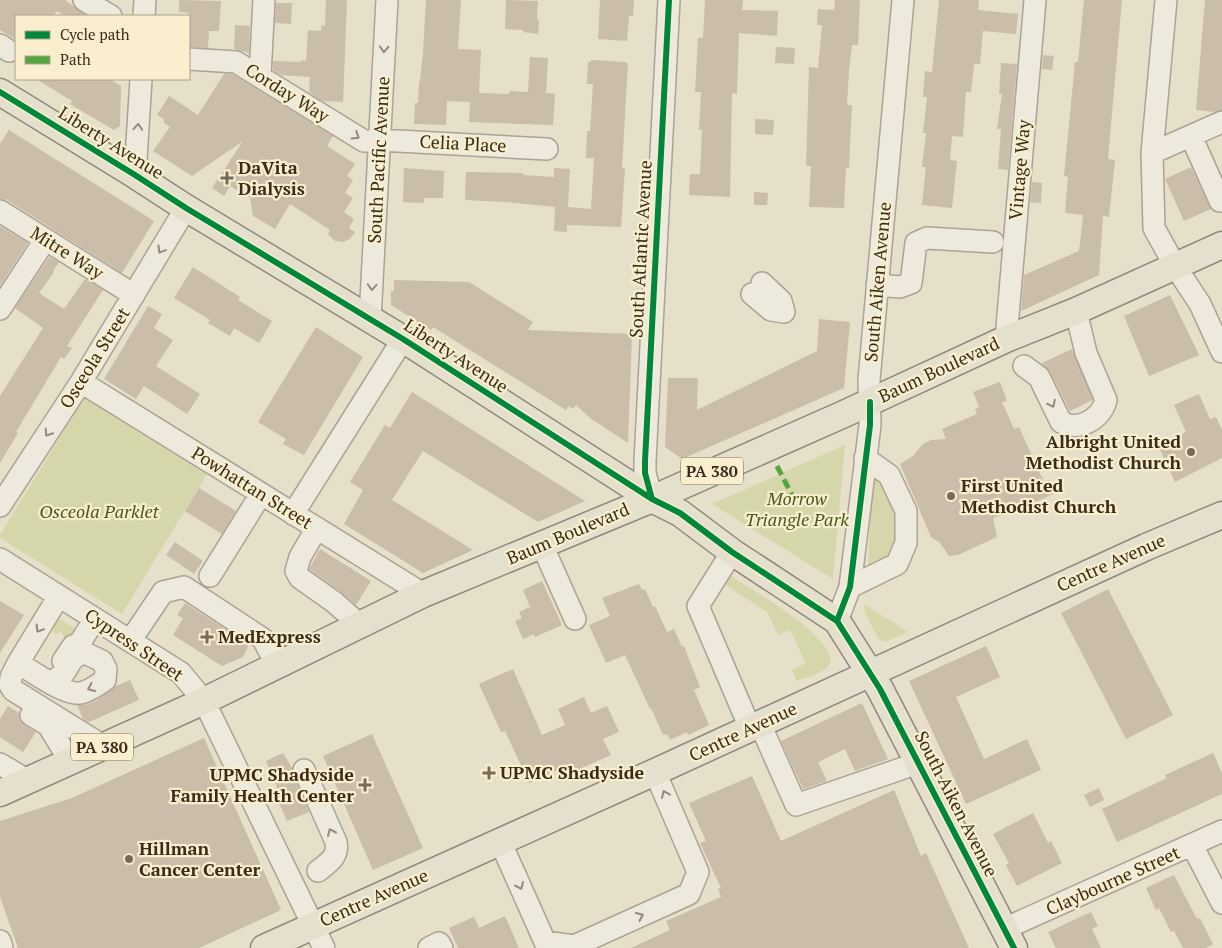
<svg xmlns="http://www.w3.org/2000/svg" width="1222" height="948" viewBox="0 0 1222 948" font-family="'PT Serif',serif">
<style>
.green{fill:#d5d7ab}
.building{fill:#cabdaa}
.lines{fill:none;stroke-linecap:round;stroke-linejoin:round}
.minor-casing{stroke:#aba394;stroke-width:24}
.major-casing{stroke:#90897b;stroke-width:29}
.minor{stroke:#ede9dd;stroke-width:21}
.major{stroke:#e5dfcd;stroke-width:26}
.quiet{stroke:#54a440;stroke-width:5;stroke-dasharray:10 5;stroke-linecap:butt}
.cycleway-casing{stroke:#f9efcf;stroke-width:9}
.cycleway{stroke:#00873e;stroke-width:6}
.oneway{stroke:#948a7c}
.poi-dot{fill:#766b58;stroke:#f9efcf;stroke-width:2}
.labels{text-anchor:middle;stroke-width:4.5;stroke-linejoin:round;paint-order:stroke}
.shield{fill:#f9efcf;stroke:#736651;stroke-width:1}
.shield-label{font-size:16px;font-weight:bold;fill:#3a2c1b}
.street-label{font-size:18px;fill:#3a2c1b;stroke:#f9efcf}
.poi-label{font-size:18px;font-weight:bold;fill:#3a2c1b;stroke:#f9efcf;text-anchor:start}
.park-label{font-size:18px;font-style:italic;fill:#485920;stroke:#f9efcf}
</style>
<rect width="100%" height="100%" fill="#e6dfca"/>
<path class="green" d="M 84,398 L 207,474 L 122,614 L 0,538 L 0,535 Z
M 845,445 L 833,579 L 712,504 Z
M 876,474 L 896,508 L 896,540 L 892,550 L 885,558 L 868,567 L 870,522 Z
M 728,574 C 746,586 839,639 830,663 C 827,673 806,677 797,681 L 792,670 L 806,663 L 790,630 L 778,635 L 767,612 L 723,583 Z
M 864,604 L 908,632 L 885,642 L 878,638 L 865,613 Z
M 56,618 L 58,618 L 77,630 L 72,638 L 66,640 L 61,632 L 55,634 L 52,627 Z"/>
<path class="building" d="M 0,0 L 65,0 L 87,16 L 65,16 L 57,11 L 53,16 L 16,16 L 16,40 L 0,30 Z
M 179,0 L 221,1 L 219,31 L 209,31 L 208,48 L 189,47 L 189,13 L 179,12 Z
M 326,0 L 347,0 L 343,102 L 322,101 L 309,92 L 310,77 L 281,75 L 273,70 L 273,61 L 301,62 L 301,60 L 306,61 L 308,30 L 321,31 L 322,25 L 325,26 Z
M 426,0 L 461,0 L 458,49 L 481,50 L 479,93 L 509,94 L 509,91 L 528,92 L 530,57 L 548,58 L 546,93 L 555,94 L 553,125 L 469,122 L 470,102 L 447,101 L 446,125 L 414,124 L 415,103 L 418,103 L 419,81 L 420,81 L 423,52 Z
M 506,0 L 538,1 L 537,19 L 539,20 L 538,34 L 523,32 L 523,30 L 505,29 Z
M 600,0 L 634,0 L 633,16 L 629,16 L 627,41 L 598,39 Z
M 705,0 L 743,0 L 742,10 L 778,11 L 777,36 L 739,33 L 737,94 L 732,93 L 730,197 L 689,195 L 690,174 L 700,174 L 702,130 L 699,130 L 701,92 L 695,92 L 698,38 L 703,38 Z
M 835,0 L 860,0 L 858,45 L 852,45 L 849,71 L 847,105 L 852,105 L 849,168 L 846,168 L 844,208 L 809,207 L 811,166 L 806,166 L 809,67 L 818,68 L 822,25 L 817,25 L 818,9 L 834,10 Z
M 939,0 L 979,0 L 978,10 L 1018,14 L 1016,34 L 983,31 L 980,64 L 974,64 L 971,92 L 966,92 L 963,137 L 952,136 L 950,160 L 957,161 L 952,208 L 922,205 L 926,167 L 922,167 L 926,133 L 923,133 L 927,97 L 923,97 L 925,71 L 932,72 Z
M 1084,0 L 1122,0 L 1108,159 L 1115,160 L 1109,217 L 1103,216 L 1099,275 L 1021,311 L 1024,275 L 1079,251 L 1083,215 L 1065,213 L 1068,177 L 1064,176 L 1075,62 L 1078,62 Z
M 1205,0 L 1222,0 L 1222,110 L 1214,112 L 1196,110 Z
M 276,3 L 292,3 L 291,24 L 275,23 Z
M 235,25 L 250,26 L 249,53 L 234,49 Z
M 776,47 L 795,48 L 794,64 L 775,63 Z
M 1043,55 L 1054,56 L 1052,70 L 1042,69 Z
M 591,60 L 626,62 L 628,64 L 622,168 L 625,168 L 621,227 L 567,225 L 567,232 L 554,231 L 555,207 L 505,202 L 465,200 L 466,172 L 523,173 L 523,175 L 554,177 L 554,168 L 570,169 L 568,207 L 591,209 L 594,158 L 586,158 L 587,131 L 590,131 L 593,84 L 587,84 L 588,62 L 591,62 Z
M 1001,63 L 1017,64 L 1008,170 L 998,169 L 1001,129 L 997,129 L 1002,94 L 999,94 Z
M 224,74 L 232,74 L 333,136 L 327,146 L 355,164 L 347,176 L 353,180 L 345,193 L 353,198 L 344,212 L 354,219 L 349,228 L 355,232 L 350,239 L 343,242 L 335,241 L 328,234 L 330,230 L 290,204 L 275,229 L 253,216 L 250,198 L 230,186 L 224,196 L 212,188 L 243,141 L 192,176 L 153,151 L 170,127 L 164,123 L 164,119 L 157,115 L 169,96 L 198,115 Z
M 36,79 L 109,79 L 121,86 L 120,126 L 114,130 L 70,104 L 72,101 Z
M 755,119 L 774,120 L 773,135 L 755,134 Z
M 9,130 L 154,221 L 122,273 L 7,200 L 0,199 L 0,144 Z
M 1191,167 L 1211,209 L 1184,221 L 1165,179 Z
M 404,168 L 444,171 L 443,198 L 424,198 L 424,203 L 403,202 Z
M 1032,182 L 1042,183 L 1041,203 L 1030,202 Z
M 754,192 L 768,193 L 767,205 L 754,205 Z
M 0,226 L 28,243 L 0,286 Z
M 49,257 L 59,262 L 53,271 L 54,272 L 39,293 L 64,309 L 85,279 L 103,290 L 67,346 L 72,348 L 64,359 L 61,357 L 16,432 L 18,433 L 0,463 L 0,396 L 43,328 L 15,308 Z
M 193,267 L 240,297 L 238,300 L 272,321 L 259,343 L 234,328 L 230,336 L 208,323 L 210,320 L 174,298 Z
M 394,280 L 469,282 L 533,322 L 528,330 L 632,334 L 628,443 L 590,418 L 576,405 L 573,409 L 569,406 L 566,410 L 433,327 L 431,330 L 391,305 L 391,291 L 394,291 Z
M 1170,295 L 1199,355 L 1149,376 L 1124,316 Z
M 148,306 L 162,314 L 154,328 L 173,340 L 156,366 L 200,394 L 187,414 L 144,386 L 136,399 L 104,379 Z
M 819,319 L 850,322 L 844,388 L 682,459 L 665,447 L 668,378 L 698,378 L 697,410 L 817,351 Z
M 316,327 L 363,357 L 304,455 L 283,444 L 286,439 L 258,422 Z
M 1072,349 L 1093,400 L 1070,411 L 1050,372 L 1042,363 Z
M 1000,382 L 1007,401 L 1002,402 L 1014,429 L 1019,427 L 1044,482 L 1049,480 L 1055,493 L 1018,510 L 993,518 L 997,537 L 958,555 L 949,556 L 940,543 L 931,537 L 900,464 L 913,456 L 923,444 L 931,440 L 946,439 L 942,429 L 977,414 L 975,409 L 979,407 L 973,392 Z
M 412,392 L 585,501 L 538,522 L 423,451 L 392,500 L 473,550 L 423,573 L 344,524 L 363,490 L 350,482 L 385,425 L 390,428 Z
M 1199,394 L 1210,419 L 1216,417 L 1222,430 L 1222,458 L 1175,482 L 1158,445 L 1186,432 L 1174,405 Z
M 199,488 L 236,511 L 222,534 L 185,511 Z
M 175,542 L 203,561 L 194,574 L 166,555 Z
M 320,549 L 371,581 L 356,605 L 341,592 L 309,569 Z
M 542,581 L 562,625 L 535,637 L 534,634 L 523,639 L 515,621 L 522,618 L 519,612 L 530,607 L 523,590 Z
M 639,584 L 642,590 L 645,589 L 653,607 L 655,606 L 667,632 L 674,629 L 682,647 L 684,646 L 700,687 L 694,690 L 709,725 L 688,735 L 687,732 L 670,740 L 667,734 L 663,735 L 651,708 L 650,709 L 625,655 L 606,663 L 589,625 L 610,616 L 602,598 Z
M 1108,589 L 1173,715 L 1126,739 L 1061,613 Z
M 0,601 L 24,615 L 0,653 Z
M 185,603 L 247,643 L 248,647 L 243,657 L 222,666 L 173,635 L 183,618 L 177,615 Z
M 986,646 L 1000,677 L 956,697 L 984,759 L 1027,739 L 1041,770 L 966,804 L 909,681 Z
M 513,669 L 542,735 L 565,725 L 558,709 L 584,697 L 591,713 L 607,706 L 619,732 L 603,739 L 611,755 L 568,774 L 565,767 L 529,783 L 505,731 L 501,732 L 479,684 Z
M 130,680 L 139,700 L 89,722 L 83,719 L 77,705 L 85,705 L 96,701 L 116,686 Z
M 862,703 L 888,759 L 855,771 L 845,749 L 818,762 L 827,781 L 803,789 L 781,741 Z
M 8,706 L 19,713 L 20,721 L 24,725 L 36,732 L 23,752 L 0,737 L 0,719 Z
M 372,734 L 423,848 L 373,870 L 323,756 Z
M 204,738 L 281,910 L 199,948 L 18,948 L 0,897 L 0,821 L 72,798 Z
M 283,753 L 292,768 L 293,775 L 309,812 L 287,821 L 275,794 L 279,792 L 266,761 Z
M 1213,753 L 1222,773 L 1222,794 L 1117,842 L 1102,809 L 1167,778 L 1165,775 Z
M 752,776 L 781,841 L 894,790 L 921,856 L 926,853 L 969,948 L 631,948 L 670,930 L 666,921 L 721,897 L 718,889 L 721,888 L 700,843 L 706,841 L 689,803 Z
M 1099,788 L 1104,800 L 1090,807 L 1084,795 Z
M 1033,813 L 1048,843 L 1051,841 L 1062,863 L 1017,886 L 1006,865 L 1009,863 L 993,834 Z
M 1174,875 L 1197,919 L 1200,918 L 1213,944 L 1206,948 L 1183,948 L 1174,931 L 1171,932 L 1159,908 L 1156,910 L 1146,888 Z
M 1091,912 L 1098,926 L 1092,929 L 1101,948 L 1056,948 L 1048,932 Z
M 505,916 L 519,948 L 458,948 L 449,928 L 474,917 L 479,928 Z"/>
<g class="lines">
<g class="minor-casing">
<path id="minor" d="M 84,0 L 111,16
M 1166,0 L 1152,153 L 1154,228 L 1175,266 L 1200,304 L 1222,352
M 144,16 L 145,0
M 0,45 L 9,51
M 189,59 L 236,62 L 364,141 L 379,140 L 547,149
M 260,76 L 264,0
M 1191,136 L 1220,201
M 1152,153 L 1222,122
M 135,175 L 141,79
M 0,211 L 134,295
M 877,285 L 900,287 L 911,283 L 916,243 L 927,238 L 993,242
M 752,294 L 771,310 L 784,312 L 781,301 L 762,283
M 0,309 L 45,240
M 370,319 L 387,0
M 1006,339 L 1035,0
M 1024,366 L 1039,377 L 1061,422 C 1079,432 1101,419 1106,400 L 1086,353 L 1076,311
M 81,382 L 423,594
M 652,499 L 645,473 L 645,461 L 669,0
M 0,506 L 81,382 L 186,208
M 293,514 L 403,339
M 317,528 L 300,557 L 296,571 L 300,578 L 334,602 L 351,617 L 357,627
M 542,545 L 575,619
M 732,552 L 698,606 L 750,728
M 0,559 L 181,673 L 204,701 L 324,948
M 210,576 L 261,494
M 850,587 L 897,564 L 906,543 L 906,511 L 889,475 L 865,458
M 837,621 L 850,587 L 870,425 L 869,380 L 903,0
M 130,641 L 163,592 L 184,587 L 263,639 L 277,666
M 63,661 L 73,646 L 79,644 L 95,619
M 18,663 L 59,596
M 51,683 L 64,673 L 72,660 L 79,654 L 87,654 L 102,661 L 106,669 L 105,680 C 98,685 89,691 81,693 C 65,696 32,671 18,663 L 11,677 L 10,685 L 13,690 L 103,746
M 31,715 L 48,725 L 70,761
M 760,724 L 796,805 L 918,763
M 0,764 L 27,780
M 304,770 L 336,842 C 339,857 329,862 318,871
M 500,841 L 545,942 L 574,946 L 689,894 L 698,872 L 655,772
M 1192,845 L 1222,903
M 1004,929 L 1222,831
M 0,941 L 2,948
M 429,948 L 439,943 L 442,948"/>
</g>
<g class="major-casing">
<path id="major" d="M 0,92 L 135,175 L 186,208 L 403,339 L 652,499 L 680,513 L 732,552 L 837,621 L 880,689 L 1014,948
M 0,793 L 204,701 L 423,594 L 652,499 L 844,414 L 1006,339 L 1076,311 L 1222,245
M 264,948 L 655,772 L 1146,547 L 1222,515"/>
</g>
<use href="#minor" class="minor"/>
<use href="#major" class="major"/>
<path class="quiet" d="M 777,466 L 792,495"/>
<g class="cycleway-casing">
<path id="cycleway" d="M 0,92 L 135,175 L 186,208 L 403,339 L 652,499 L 680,513 L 732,552 L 837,621 L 880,689 L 1014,948
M 652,499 L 645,473 L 645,461 L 669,0
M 837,621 L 850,587 L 870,425 L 870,402"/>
</g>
<use href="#cycleway" class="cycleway"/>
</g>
<defs><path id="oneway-chevron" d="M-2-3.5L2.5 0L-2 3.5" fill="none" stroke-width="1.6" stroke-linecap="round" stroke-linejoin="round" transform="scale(1.25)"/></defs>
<g class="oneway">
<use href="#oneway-chevron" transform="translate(384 49) rotate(93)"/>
<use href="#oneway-chevron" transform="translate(138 127) rotate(-86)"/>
<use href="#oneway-chevron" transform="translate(356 136) rotate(32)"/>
<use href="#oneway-chevron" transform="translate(161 250) rotate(121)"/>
<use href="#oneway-chevron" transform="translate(372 287) rotate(94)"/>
<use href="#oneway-chevron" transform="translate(1052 404) rotate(64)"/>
<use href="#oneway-chevron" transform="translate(48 433) rotate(123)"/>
<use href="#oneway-chevron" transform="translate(39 629) rotate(122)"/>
<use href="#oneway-chevron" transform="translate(91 688) rotate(155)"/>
<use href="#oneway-chevron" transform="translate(665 794) rotate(-113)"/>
<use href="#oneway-chevron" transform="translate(331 832) rotate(-114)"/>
<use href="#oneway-chevron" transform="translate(520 886) rotate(66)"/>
<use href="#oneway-chevron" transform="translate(640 916) rotate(-24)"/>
</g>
<g class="poi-dot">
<path d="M224.5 170.5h5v5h5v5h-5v5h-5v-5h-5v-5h5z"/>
<circle cx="1191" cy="452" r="5"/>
<circle cx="951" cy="496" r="5"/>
<path d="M204.5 629.5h5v5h5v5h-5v5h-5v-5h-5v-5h5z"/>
<path d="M486.5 765.5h5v5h5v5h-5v5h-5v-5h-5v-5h5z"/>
<path d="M362.5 777.5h5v5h5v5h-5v5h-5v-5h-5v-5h5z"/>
<circle cx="129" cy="859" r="5"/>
</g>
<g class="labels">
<g class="shield">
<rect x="681" y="457.5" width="62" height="27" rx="4"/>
<rect x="71" y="733.5" width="62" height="27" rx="4"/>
</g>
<g class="shield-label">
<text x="712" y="477">PA 380</text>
<text x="102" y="753">PA 380</text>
</g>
<g class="street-label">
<text transform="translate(287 93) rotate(32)" y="6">Corday Way</text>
<text transform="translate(111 143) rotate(32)" y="6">Liberty Avenue</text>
<text transform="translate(463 144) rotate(3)" y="6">Celia Place</text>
<text transform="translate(379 160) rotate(-87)" y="6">South Pacific Avenue</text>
<text transform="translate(1020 170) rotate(-85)" y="6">Vintage Way</text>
<text transform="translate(641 249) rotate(-87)" y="6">South Atlantic Avenue</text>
<text transform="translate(67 253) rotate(32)" y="6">Mitre Way</text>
<text transform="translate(878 282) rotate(-85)" y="6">South Aiken Avenue</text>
<text transform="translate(456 356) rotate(33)" y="6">Liberty Avenue</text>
<text transform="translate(95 358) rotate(-58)" y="6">Osceola Street</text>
<text transform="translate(939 370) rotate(-25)" y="6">Baum Boulevard</text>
<text transform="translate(252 488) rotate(32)" y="6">Powhattan Street</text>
<text transform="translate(568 534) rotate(-23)" y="6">Baum Boulevard</text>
<text transform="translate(1111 563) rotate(-24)" y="6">Centre Avenue</text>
<text transform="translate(134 645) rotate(34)" y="6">Cypress Street</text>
<text transform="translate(743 732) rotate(-25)" y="6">Centre Avenue</text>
<text transform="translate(956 804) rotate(63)" y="6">South Aiken Avenue</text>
<text transform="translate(1113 881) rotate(-24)" y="6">Claybourne Street</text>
<text transform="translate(374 898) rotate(-24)" y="6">Centre Avenue</text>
</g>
<g class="poi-label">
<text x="238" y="174">DaVita<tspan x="238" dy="21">Dialysis</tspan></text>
<text x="1181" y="448" text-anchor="end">Albright United<tspan x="1181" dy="21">Methodist Church</tspan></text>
<text x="961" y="492">First United<tspan x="961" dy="21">Methodist Church</tspan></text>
<text x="218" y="643">MedExpress</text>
<text x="500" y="779">UPMC Shadyside</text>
<text x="354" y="781" text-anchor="end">UPMC Shadyside<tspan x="354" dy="21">Family Health Center</tspan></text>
<text x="139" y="855">Hillman<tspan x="139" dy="21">Cancer Center</tspan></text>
</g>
<g class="park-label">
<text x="797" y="505">Morrow<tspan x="797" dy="21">Triangle Park</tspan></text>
<text x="99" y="518">Osceola Parklet</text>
</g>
</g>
<rect x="15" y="15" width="175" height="65" fill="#f9efcf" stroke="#ada187"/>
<rect x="25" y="31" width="25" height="8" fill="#00873e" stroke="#ada187"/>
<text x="60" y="40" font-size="15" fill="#3a2c1b">Cycle path</text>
<rect x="25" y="56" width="25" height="8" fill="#54a440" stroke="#ada187"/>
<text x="60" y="65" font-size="15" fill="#3a2c1b">Path</text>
</svg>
